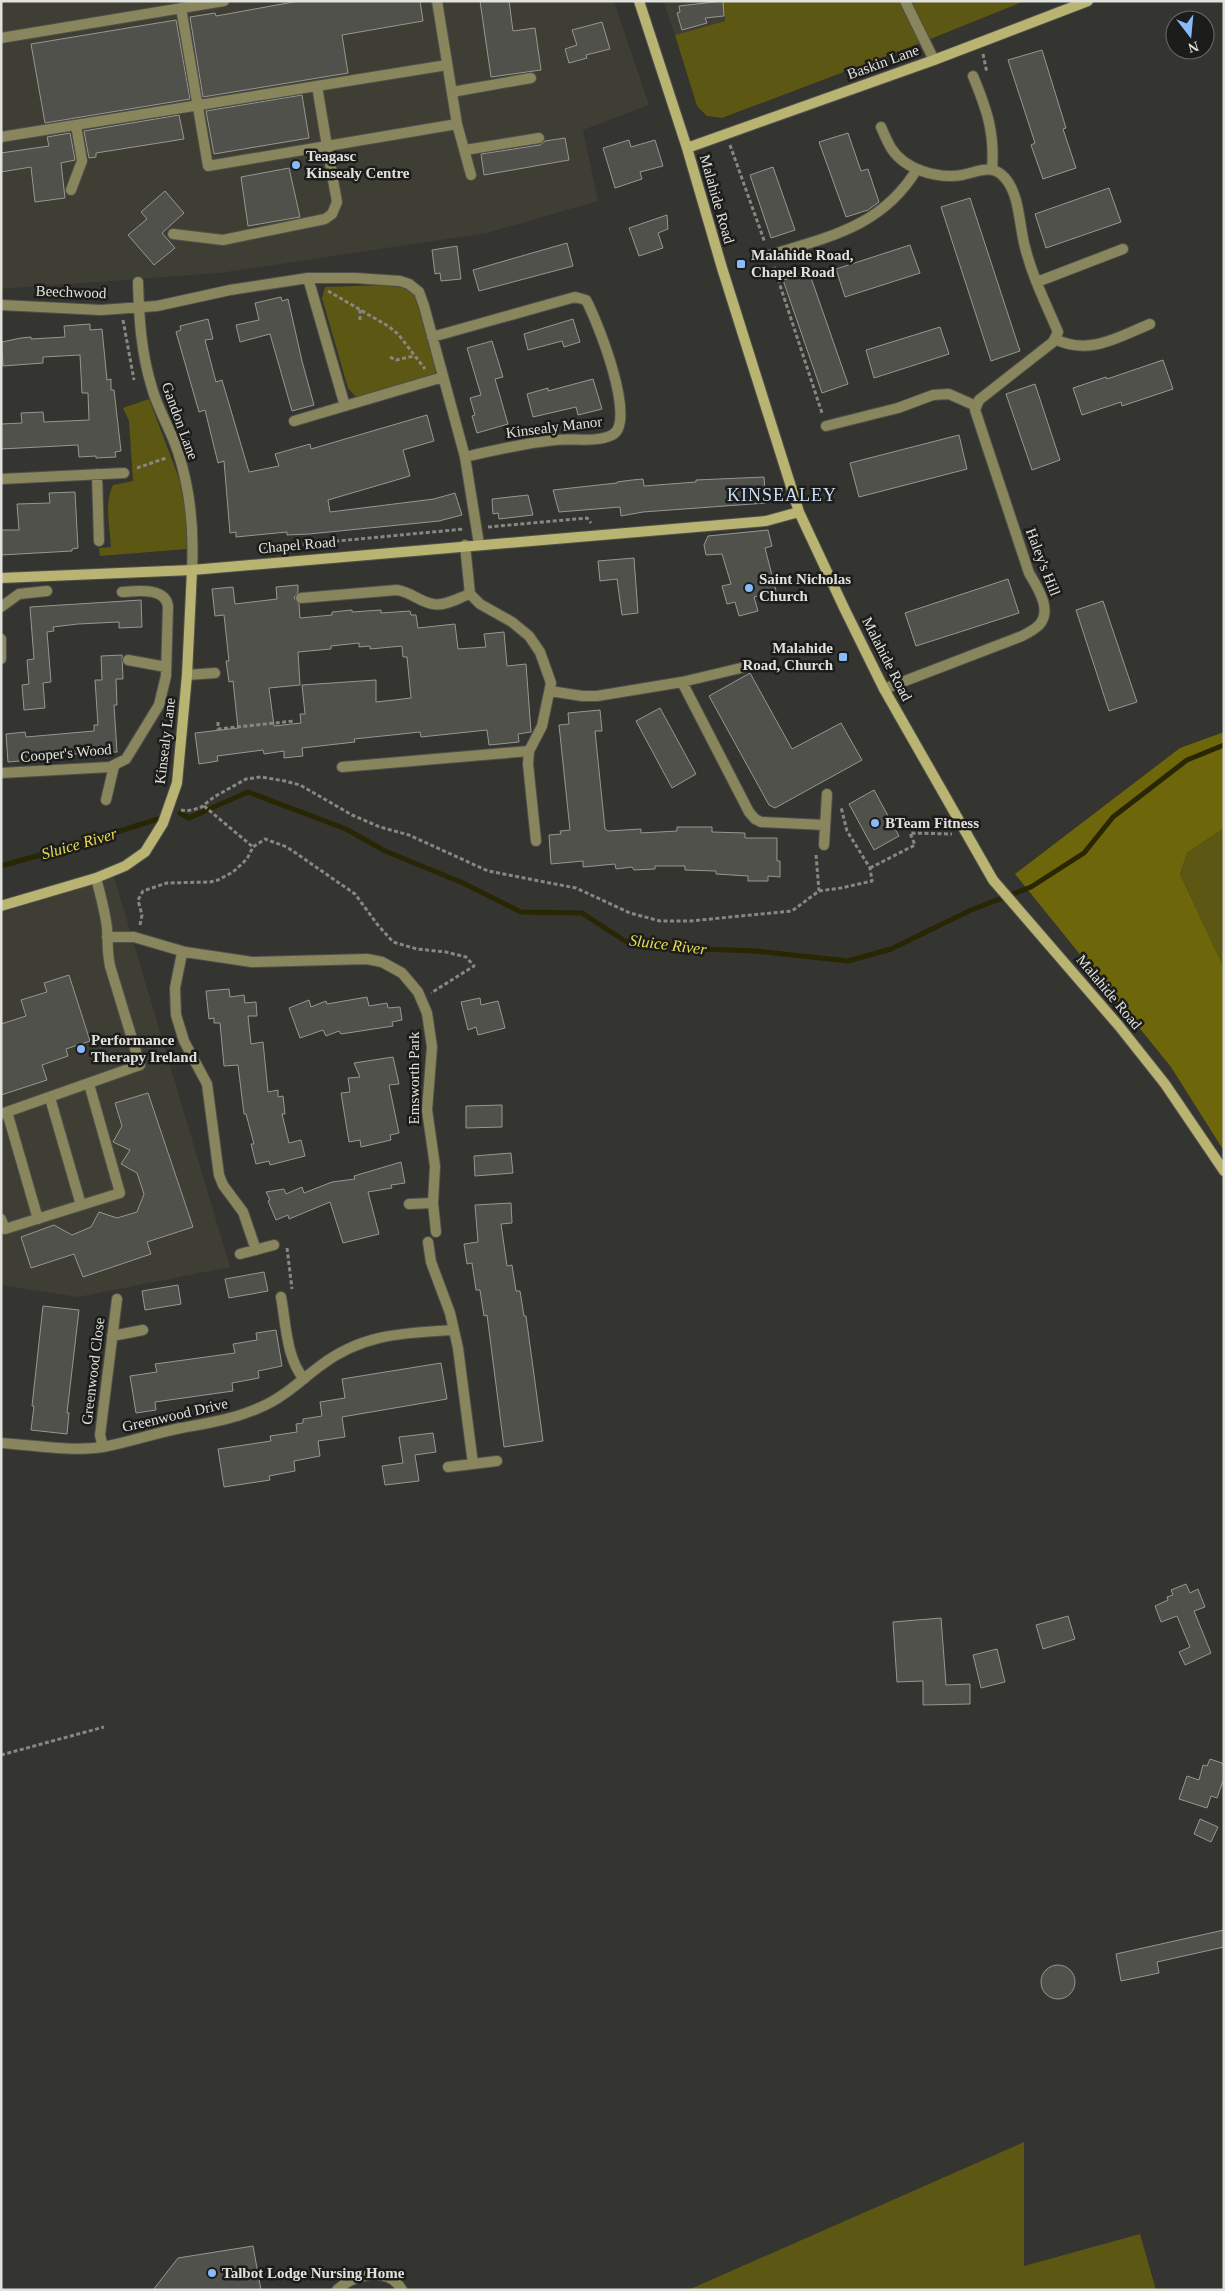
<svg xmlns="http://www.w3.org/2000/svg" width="1225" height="2291" viewBox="0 0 1225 2291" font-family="'Times New Roman',serif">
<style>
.built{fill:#3f3e34}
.green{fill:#5c5713}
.forest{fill:#6d660a}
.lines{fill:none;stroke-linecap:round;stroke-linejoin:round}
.stream{stroke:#292604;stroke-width:5}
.building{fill:#51514c;stroke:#979792;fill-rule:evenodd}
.lane-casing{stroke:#50504c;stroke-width:12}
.street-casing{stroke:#50504c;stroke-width:12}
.secondary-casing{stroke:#50504c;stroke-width:12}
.path{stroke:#878783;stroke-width:3;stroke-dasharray:4 2.5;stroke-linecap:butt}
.lane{stroke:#89865d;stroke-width:10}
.street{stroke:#89865d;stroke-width:10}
.secondary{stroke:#b9b472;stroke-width:10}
.poi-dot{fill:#87bbfb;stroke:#1c1c1a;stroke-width:2}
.labels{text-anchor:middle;stroke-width:5;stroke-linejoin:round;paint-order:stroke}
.street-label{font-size:15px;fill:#e1e1de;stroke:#1c1c1a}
.poi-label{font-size:15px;font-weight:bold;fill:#e1e1de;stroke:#1c1c1a;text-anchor:start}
.water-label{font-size:16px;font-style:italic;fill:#eade51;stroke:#1c1c1a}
.quarter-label{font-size:18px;letter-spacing:1px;fill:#cbdef7;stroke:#1c1c1a}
</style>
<rect width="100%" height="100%" fill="#343430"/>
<path class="built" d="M 1,1 L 614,1 L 649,105 L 583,130 L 598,201 L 487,233 L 220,273 L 1,289 Z
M 663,1 L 723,1 L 725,21 L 675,35 Z
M 114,877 L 230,1267 L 78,1297 L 1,1285 L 1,913 Z"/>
<path class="green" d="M 723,1 L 1025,1 L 923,42 L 722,118 L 707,116 L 697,106 L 675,35 L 725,21 Z
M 384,285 L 407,288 L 414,294 L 437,368 L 434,375 L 362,398 L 356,397 L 348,388 L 322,298 L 325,287 Z
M 149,399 L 180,481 L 186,514 L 187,549 L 100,556 L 99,548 L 111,547 C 110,527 104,503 113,485 L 133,481 L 129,421 L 123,408 Z
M 1224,828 L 1224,968 L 1180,874 L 1187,853 Z
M 1024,2142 L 1024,2266 L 1140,2234 L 1156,2290 L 688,2290 Z"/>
<path class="forest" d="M 1224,732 L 1224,828 L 1187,853 L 1180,874 L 1224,968 L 1224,1151 L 1171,1067 L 1015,874 L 1180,748 Z"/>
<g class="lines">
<path class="stream" d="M 180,813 L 189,818 L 248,792 L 346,829 L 385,851 L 463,883 L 521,912 L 582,913 L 625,941 L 700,949 L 756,951 L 848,961 L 891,949 L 971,910 L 1031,887 L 1084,853 L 1113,817 L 1187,760 L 1224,745
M 1,866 L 62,849 L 158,819"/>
</g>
<path class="building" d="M 299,1 L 420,1 L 423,21 L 342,35 L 348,73 L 203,97 L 190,17 L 215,13 L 216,16 Z
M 480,1 L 509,1 L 513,31 L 535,28 L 541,70 L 491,77 Z
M 723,1 L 724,16 L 705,18 L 707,23 L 682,30 L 677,13 L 680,12 L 679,6 Z
M 176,20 L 190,99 L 45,123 L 31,44 Z
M 602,22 L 610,49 L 586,55 L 587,58 L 569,63 L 565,49 L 577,45 L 572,30 Z
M 1042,50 L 1066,128 L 1063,129 L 1076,168 L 1043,179 L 1031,145 L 1035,143 L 1008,60 Z
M 302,95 L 309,138 L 214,154 L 206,111 Z
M 179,115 L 184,139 L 96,153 L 96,157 L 89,158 L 84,131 Z
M 70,133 L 75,160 L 61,163 L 65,198 L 35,202 L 31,167 L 1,172 L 1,153 L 49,146 L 47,137 Z
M 848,133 L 861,171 L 868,169 L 879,202 L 868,210 L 846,217 L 819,142 Z
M 565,138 L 569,160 L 484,175 L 481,154 L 540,145 L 545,141 Z
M 629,140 L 631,147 L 655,140 L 663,166 L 640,172 L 642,179 L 615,188 L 603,148 Z
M 773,167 L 795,230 L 771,238 L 750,175 Z
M 289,168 L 300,217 L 248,226 L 241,177 Z
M 1109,188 L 1121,222 L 1046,248 L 1035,214 Z
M 165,191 L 184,213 L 162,233 L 175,248 L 154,265 L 128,235 L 147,219 L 141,212 Z
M 970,198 L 1020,351 L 991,361 L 941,207 Z
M 667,215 L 668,229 L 658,233 L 663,248 L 639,256 L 629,228 Z
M 567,243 L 573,266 L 479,291 L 473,270 Z
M 910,245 L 920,273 L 845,297 L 836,269 Z
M 457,246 L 461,279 L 441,281 L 440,273 L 435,274 L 432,250 Z
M 809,272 L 848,384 L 822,393 L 783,280 Z
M 281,297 L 282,301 L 288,299 L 302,361 L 314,405 L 292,411 L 270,334 L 240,342 L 236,325 L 259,320 L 255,303 Z
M 208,319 L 213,339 L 205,340 L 216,382 L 222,380 L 249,472 L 279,466 L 275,454 L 310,444 L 311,449 L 427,415 L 434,441 L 403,450 L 410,476 L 328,500 L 330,512 L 434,499 L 455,493 L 462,515 L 439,521 L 309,534 L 287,535 L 287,532 L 236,537 L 236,532 L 230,533 L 224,461 L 218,463 L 205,410 L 199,412 L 176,332 L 181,330 L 180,326 Z
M 573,319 L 580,342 L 564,347 L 562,341 L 528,350 L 524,334 Z
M 90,324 L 90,330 L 102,329 L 107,380 L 111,379 L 111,390 L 114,390 L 121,451 L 115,452 L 116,457 L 96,458 L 96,456 L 79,457 L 78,445 L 1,449 L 1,424 L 22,423 L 21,413 L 43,412 L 44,422 L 89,420 L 88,393 L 82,393 L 80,355 L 43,357 L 43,363 L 3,366 L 2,342 L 21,338 L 31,337 L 31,339 L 65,337 L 64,326 Z
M 940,327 L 949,354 L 874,378 L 866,350 Z
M 492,341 L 503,377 L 495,379 L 508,424 L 477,433 L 472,416 L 475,415 L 470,398 L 481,395 L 467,348 Z
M 1163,360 L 1173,389 L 1122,406 L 1121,402 L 1082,415 L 1073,388 L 1106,377 L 1107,379 Z
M 593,379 L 602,409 L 578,415 L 576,407 L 533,417 L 527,394 L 548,388 L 548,391 Z
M 1035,384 L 1060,460 L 1032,470 L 1006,394 Z
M 959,435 L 967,469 L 859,497 L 850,463 Z
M 764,477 L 766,503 L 643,512 L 621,516 L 620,507 L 559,512 L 553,490 L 617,483 L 617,482 L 632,480 L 643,479 L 644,486 L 696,482 L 696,480 Z
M 75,492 L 78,548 L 72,549 L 72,551 L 1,555 L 1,530 L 19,530 L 17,504 L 50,503 L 49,493 Z
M 528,495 L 533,515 L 499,519 L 498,513 L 493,514 L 492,499 Z
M 768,530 L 772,546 L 765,548 L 776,591 L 754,597 L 758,611 L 739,616 L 735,602 L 727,604 L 722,586 L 731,584 L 722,554 L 706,555 L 704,545 L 708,536 Z
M 634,558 L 638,613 L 622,615 L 617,579 L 600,581 L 598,561 Z
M 1008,579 L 1019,613 L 916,646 L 905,613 Z
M 298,585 L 298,592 L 294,598 L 299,604 L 300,618 L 332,615 L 332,612 L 352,610 L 352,612 L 381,610 L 381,613 L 410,611 L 411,615 L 416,615 L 418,628 L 455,624 L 458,649 L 486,647 L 484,634 L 504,632 L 507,666 L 526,664 L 531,732 L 518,734 L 519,742 L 489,745 L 487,730 L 421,737 L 420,732 L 392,735 L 354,739 L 355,742 L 302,748 L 303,756 L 284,758 L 284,751 L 264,754 L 263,750 L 217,756 L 218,761 L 199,764 L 195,733 L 238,728 L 233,681 L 229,682 L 226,661 L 229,661 L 224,615 L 215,616 L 212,589 L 233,587 L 235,604 L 277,599 L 276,587 ZM 359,643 L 359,647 L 370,646 L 370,649 L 402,646 L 403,657 L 407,657 L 411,698 L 376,702 L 376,680 L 302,685 L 305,714 L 300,714 L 301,723 L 274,726 L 269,688 L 300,685 L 298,652 L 331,649 L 331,646 Z
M 141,600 L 142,627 L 119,628 L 119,622 L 78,624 L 53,627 L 54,631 L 47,632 L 51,682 L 43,683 L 45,708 L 24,710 L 22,685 L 29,684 L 27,660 L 34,659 L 30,607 Z
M 1103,601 L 1137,702 L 1109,711 L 1076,610 Z
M 122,655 L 123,679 L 116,679 L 117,705 L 114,705 L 117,752 L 54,755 L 54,758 L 8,762 L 6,734 L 25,732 L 26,737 L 94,731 L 94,725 L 98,725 L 95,680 L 102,680 L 101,656 Z
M 750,673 L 792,749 L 841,723 L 862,760 L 775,808 L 769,805 L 709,696 Z
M 660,708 L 696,774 L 672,788 L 636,721 Z
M 600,710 L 602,731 L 595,731 L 605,829 L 608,831 L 641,829 L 641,833 L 677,831 L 677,827 L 712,827 L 712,832 L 745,833 L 745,838 L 777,838 L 777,861 L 780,861 L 780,877 L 768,876 L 768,881 L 748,881 L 748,876 L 716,874 L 716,871 L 685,870 L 685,866 L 655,866 L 655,869 L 634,870 L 632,867 L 616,869 L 615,864 L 583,867 L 583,861 L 551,864 L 549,835 L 561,834 L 560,831 L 570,830 L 559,725 L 569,724 L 568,713 Z
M 874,790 L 899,836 L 874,850 L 849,804 Z
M 69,975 L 90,1041 L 66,1049 L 68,1056 L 42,1065 L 47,1080 L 1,1095 L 1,1024 L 26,1016 L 21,1000 L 47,992 L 44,983 Z
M 229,989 L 230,997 L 244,995 L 245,1003 L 256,1002 L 257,1016 L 248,1016 L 251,1044 L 263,1042 L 268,1092 L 278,1090 L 278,1097 L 283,1096 L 285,1114 L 282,1114 L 289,1143 L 301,1140 L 305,1156 L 270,1165 L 269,1161 L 256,1164 L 251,1144 L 254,1144 L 246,1114 L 244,1114 L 238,1065 L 224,1066 L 220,1023 L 214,1023 L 214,1018 L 209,1019 L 206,991 Z
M 367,997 L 369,1006 L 387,1003 L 388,1008 L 400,1007 L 402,1020 L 392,1022 L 393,1026 L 341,1034 L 339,1031 L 326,1036 L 323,1030 L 300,1038 L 289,1008 L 309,1000 L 311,1007 L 326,1001 L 327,1004 Z
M 480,998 L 481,1005 L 498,1001 L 505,1028 L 478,1035 L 476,1027 L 468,1030 L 461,1002 Z
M 393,1057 L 399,1084 L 389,1085 L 399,1133 L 390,1135 L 391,1140 L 361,1147 L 360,1140 L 349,1142 L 341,1093 L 350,1092 L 348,1078 L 360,1077 L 354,1063 Z
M 148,1093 L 193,1227 L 147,1242 L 151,1254 L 83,1277 L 74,1254 L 31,1268 L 21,1237 L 54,1225 L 72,1235 L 91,1227 L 99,1212 L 117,1218 L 137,1212 L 144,1194 L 137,1173 L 121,1164 L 130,1150 L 113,1142 L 122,1126 L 115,1103 Z
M 502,1105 L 502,1127 L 466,1128 L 466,1106 Z
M 511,1153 L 513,1173 L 475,1176 L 474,1156 Z
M 401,1162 L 405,1183 L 391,1185 L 392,1188 L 368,1192 L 379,1234 L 343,1243 L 330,1202 L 289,1219 L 288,1215 L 276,1220 L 268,1201 L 270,1200 L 266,1192 L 284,1189 L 286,1194 L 302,1187 L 304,1193 L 332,1182 L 355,1179 L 354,1176 Z
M 511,1203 L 512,1223 L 501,1224 L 507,1266 L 512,1265 L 516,1291 L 520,1291 L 524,1316 L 526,1316 L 543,1441 L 504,1447 L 487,1315 L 484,1316 L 480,1290 L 476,1290 L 472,1263 L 467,1264 L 464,1244 L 478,1242 L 475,1205 Z
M 264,1272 L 268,1291 L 229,1298 L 225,1279 Z
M 178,1285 L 181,1304 L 145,1310 L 142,1291 Z
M 43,1306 L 79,1310 L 67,1413 L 69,1413 L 67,1434 L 31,1430 L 34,1406 L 32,1406 Z
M 276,1330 L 282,1366 L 258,1371 L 259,1378 L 232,1383 L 233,1391 L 155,1402 L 156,1410 L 136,1413 L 130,1376 L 157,1372 L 155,1364 L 235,1353 L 233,1344 L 257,1340 L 256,1333 Z
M 441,1363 L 447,1399 L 342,1417 L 345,1437 L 318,1441 L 320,1456 L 294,1461 L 295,1471 L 269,1476 L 270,1480 L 224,1487 L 218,1449 L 271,1441 L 270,1436 L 297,1432 L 296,1424 L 303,1423 L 303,1419 L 322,1416 L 320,1402 L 345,1398 L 342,1379 Z
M 433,1433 L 436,1452 L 415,1455 L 419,1481 L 385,1485 L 382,1466 L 403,1463 L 399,1437 Z
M 1186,1584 L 1190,1593 L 1198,1589 L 1205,1607 L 1194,1611 L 1211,1653 L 1185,1665 L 1179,1652 L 1190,1647 L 1177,1616 L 1161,1622 L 1155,1606 L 1168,1600 L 1167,1597 L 1173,1595 L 1171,1590 Z
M 1068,1616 L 1075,1639 L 1043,1649 L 1036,1625 Z
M 941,1618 L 946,1685 L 970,1684 L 970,1704 L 923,1705 L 923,1681 L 897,1682 L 893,1622 Z
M 997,1649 L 1005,1682 L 981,1688 L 973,1655 Z
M 1210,1759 L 1222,1763 L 1224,1767 L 1224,1778 L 1217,1798 L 1211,1796 L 1207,1808 L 1179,1799 L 1187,1776 L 1199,1780 L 1203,1765 L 1207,1766 Z
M 1200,1819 L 1218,1827 L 1211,1842 L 1194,1834 Z
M 1224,1930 L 1224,1947 L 1157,1962 L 1159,1973 L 1121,1981 L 1116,1954 Z
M1041 1982a17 17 0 1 1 34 0a17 17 0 1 1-34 0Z
M 253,2246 L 261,2290 L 153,2290 L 178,2258 Z"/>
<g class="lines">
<g class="lane-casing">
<path id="lane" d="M 437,1 L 457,124 L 471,175
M 905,1 L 934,60
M 181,8 L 208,166 L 327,146 L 317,86
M 1,38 L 224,1
M 452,92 L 531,78
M 1,137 L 447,65
M 465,150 L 539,138
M 71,190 L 82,161 L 76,125
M 173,234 L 223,240 L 325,219 L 332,214 L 337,202 L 327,146 L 457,124
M 187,675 L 215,673
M 106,800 L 114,766
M 50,1098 L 81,1205
M 7,1112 L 38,1219
M 1,1114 L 140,1065 L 110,966
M 1,1219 L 5,1229 L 120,1193 L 89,1084
M 337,2290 C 354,2274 389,2266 402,2290"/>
</g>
<g class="street-casing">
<path id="street" d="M 973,76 C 987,110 995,133 992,170
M 881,127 C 884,134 887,141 891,148 C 905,170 938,179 962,175 C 978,172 992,163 1005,178 C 1020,195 1019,226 1025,247 C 1032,276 1046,304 1058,332 L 1053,342 L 979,400 L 975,410 L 1029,573 C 1037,587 1053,610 1039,625 C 1035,629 1028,633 1022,636 L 884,689
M 770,255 C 829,237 883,226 917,169
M 308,278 L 345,406
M 138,282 C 139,318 141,353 152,388 C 158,410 171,430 178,452 C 190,489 194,532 192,570
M 1037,282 L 1123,249
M 1,305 L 101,310 L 157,306 L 230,290 L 308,278 L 355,278 L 400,281 L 409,284 L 419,292 L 424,306 L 465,457 L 479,544
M 432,337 L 575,297 L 586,300 C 597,320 638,423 612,435 C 596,443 573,438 555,440 C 525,443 495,450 465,457
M 1055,339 C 1089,356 1118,337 1150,324
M 294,421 L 443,377
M 826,426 L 898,408 L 933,395 L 949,394 L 976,406
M 97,474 L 99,541
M 1,479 L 124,473
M 465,545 L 470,594 L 480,604 L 512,622 L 529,636 L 540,652 L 551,683 L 542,726 L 529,751 L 528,764 L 536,841
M 301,598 L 397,590 C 411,592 420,602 433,604 C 444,607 460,597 470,594
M 1,607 L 19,594 L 47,591
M 1,639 L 1,659
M 128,660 L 166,667
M 682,682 L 749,812 L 755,819 L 761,822 L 825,825
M 550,691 L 582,696 L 597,696 L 682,682 L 745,667
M 342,767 L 529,751
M 1,773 L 110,767 L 126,759 L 159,705 L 166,676 L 168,606 C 165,587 137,591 122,592
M 824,845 L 827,794
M 96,878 C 100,894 105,911 107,928 C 108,941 107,953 110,966
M 107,937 L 134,937 L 185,952 L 252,962 L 367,959 L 382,962 L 402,973 L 418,992 L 427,1013 L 432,1047 L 427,1110 L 435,1166 L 433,1203 L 436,1232
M 185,952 L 182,953 L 175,988 L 176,1015 L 184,1041 L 207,1084 L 219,1175 L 223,1185 L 243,1212 L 256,1250
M 409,1204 L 433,1203
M 428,1242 L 431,1262 L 450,1313 L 458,1348 L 473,1464
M 240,1254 L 274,1245
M 281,1297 C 286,1323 286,1358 304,1379
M 112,1336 L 143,1330
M 1,1443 C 34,1445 71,1452 103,1447 C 130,1442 155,1433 181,1428 C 209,1423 235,1419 261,1407 C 283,1398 301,1380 320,1366 C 362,1334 402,1333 453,1330
M 103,1447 L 100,1435 L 117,1299
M 448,1467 L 497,1461"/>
</g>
<g class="secondary-casing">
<path id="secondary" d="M 639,1 L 687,148 L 722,268 L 799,512 L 845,610 L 884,689 L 993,880 L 1119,1026 L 1165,1084 L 1224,1171
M 687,148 L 934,60 L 1088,1
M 1,578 L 192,570 L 766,521 L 799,512
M 1,906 L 96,878 L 125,866 L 145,852 L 163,823 L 177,783 L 187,675 L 192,570"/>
</g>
<path class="path" d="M 983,54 L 987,73
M 730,145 L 765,243
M 774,267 L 822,413
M 328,291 L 388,326 L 398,334 L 425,369
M 123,320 L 134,380
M 360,320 L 360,310
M 390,357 L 396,360 L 414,356
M 137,468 L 166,458
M 488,527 L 587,518 L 591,523
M 264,548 L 464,529
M 218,722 L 218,729 L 294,721
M 204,806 L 253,847
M 181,810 L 186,811 L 200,808 L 214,797 L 246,779 L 261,777 L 285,781 L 300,785 L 352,815 L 380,827 L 409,835 L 488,871 L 576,888 L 630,913 L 660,921 L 690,921 L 792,911 L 819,891 L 841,888 L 872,881 L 870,868 L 847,831 L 841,807
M 816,855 L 819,891
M 870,868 L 915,845 L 910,833 L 952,834
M 140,925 L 142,915 L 138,900 L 143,891 L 167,883 L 210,882 L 218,880 L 233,872 L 247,859 L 253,847 L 265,839 L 287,847 L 355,894 L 377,924 L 393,942 L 417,949 L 446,952 L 466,957 L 474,966 L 431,993
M 287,1248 L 292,1289
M 1,1755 L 104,1727"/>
<use href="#lane" class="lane"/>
<use href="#street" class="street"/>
<use href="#secondary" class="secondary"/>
</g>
<g class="poi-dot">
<circle cx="296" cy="165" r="5"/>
<rect x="736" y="259" width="10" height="10" rx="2.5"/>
<circle cx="749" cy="588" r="5"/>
<rect x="838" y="652" width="10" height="10" rx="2.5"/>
<circle cx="875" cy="823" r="5"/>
<circle cx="81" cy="1049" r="5"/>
<circle cx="212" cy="2273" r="5"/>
</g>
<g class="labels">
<g class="street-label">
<text transform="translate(883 62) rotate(-20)" y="5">Baskin Lane</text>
<text transform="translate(717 199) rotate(74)" y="5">Malahide Road</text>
<text transform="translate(71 292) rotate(2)" y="5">Beechwood</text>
<text transform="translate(180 421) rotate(70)" y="5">Gandon Lane</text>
<text transform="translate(554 427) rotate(-7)" y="5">Kinsealy Manor</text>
<text transform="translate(297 545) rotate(-5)" y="5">Chapel Road</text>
<text transform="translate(1043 562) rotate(69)" y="5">Haley's Hill</text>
<text transform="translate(887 659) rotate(63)" y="5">Malahide Road</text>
<text transform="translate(165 741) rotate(-83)" y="5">Kinsealy Lane</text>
<text transform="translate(66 753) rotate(-5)" y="5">Cooper's Wood</text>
<text transform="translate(1109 992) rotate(50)" y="5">Malahide Road</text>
<text transform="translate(414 1078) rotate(-90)" y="5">Emsworth Park</text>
<text transform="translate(93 1371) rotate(-83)" y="5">Greenwood Close</text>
<text transform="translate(175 1415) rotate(-13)" y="5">Greenwood Drive</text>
</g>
<g class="poi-label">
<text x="306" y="161">Teagasc<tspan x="306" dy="17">Kinsealy Centre</tspan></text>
<text x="751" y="260">Malahide Road,<tspan x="751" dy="17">Chapel Road</tspan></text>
<text x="759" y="584">Saint Nicholas<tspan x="759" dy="17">Church</tspan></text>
<text x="833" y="653" text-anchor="end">Malahide<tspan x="833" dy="17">Road, Church</tspan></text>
<text x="885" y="828">BTeam Fitness</text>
<text x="91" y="1045">Performance<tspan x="91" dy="17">Therapy Ireland</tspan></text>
<text x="222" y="2278">Talbot Lodge Nursing Home</text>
</g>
<g class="water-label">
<text transform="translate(79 843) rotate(-16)" y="6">Sluice River</text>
<text transform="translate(668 944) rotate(7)" y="6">Sluice River</text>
</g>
<g class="quarter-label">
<text x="782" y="501">KINSEALEY</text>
</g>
</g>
<rect width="1225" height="2291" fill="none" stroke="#e1e1de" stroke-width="5"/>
<g transform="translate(1190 35) rotate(164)"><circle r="24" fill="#1c1c1a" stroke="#6b6b68"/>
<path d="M0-4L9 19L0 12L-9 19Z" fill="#87bbfb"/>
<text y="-8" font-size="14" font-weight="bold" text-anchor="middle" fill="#e1e1de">N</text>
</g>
</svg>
